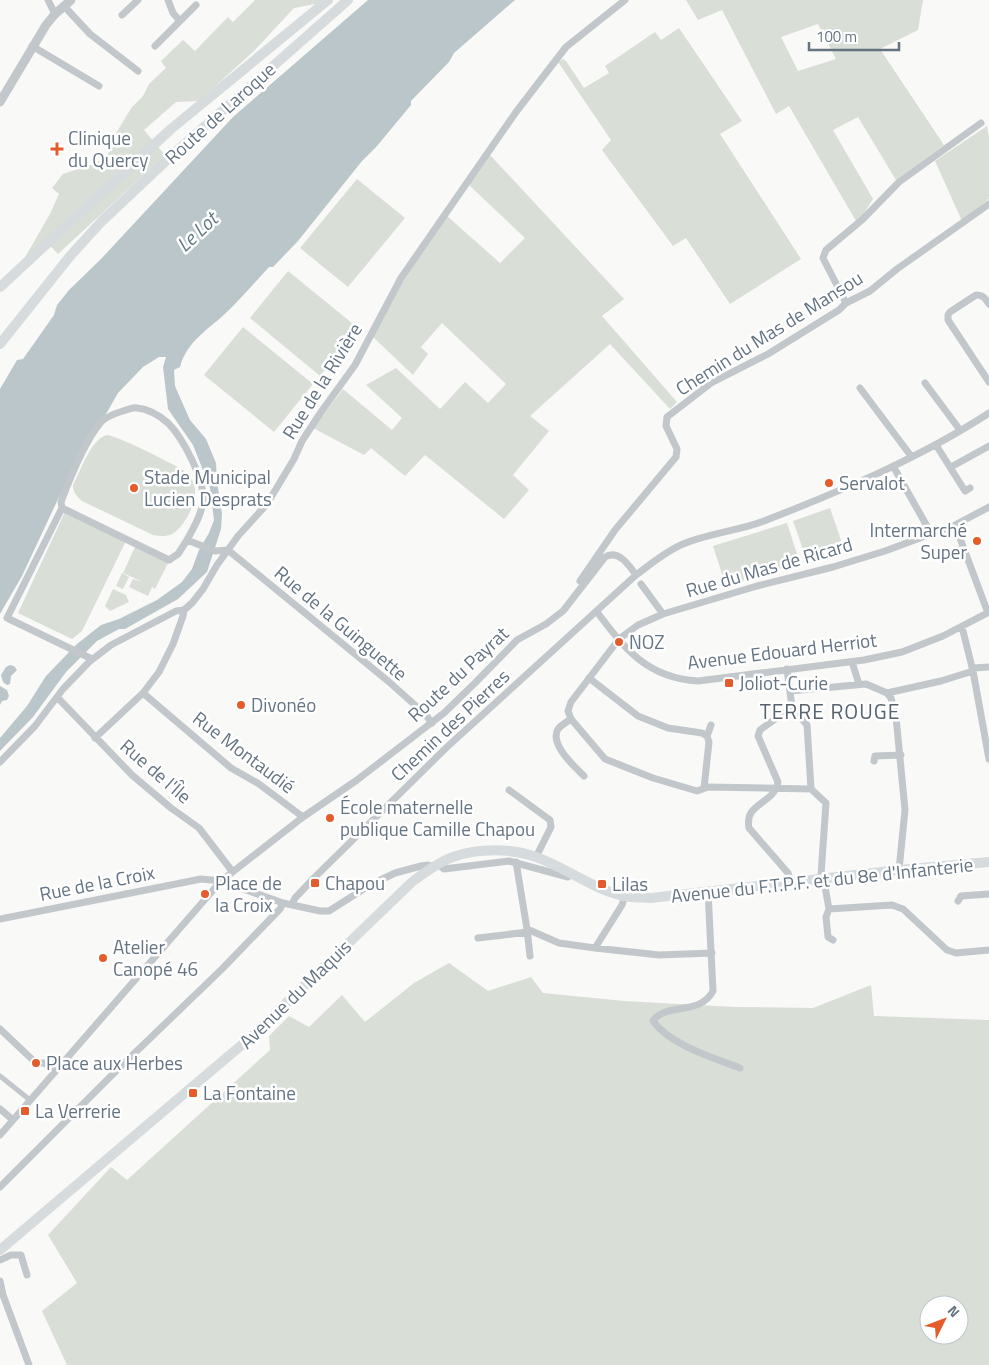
<svg xmlns="http://www.w3.org/2000/svg" width="989" height="1365" viewBox="0 0 989 1365" font-family="'Titillium Web',sans-serif">
<style>
.green{fill:#d9ded6;fill-rule:evenodd}
.water{fill:#bbc6cb}
.lines{fill:none;stroke-linecap:round;stroke-linejoin:round}
.pedestrian{stroke:#c2c7cb;stroke-width:5}
.minor{stroke:#c2c7cb;stroke-width:7}
.tertiary{stroke:#c2c7cb;stroke-width:9}
.primary{stroke:#d6dbde;stroke-width:10}
.poi-dot{fill:#e45c2c;stroke:#fff;stroke-width:2}
.labels{text-anchor:middle;stroke-width:5;stroke-linejoin:round;paint-order:stroke}
.street-label{font-size:19px;fill:#647482;stroke:#fff}
.poi-label{font-size:19px;fill:#647482;stroke:#fff;text-anchor:start}
.water-label{font-size:20px;font-style:italic;fill:#647a83;stroke:#fff}
.quarter-label{font-size:21px;letter-spacing:1px;fill:#56626d;stroke:#fff}
</style>
<rect width="100%" height="100%" fill="#f9f9f7"/>
<path class="green" d="M 255,0 L 321,0 L 315,4 L 294,8 L 254,51 L 199,101 L 176,102 L 144,130 L 165,155 L 58,254 L 45,240 L 24,259 L 50,214 L 59,194 L 52,188 L 63,174 L 96,163 L 107,156 L 116,133 L 132,107 L 143,96 L 149,84 L 166,68 L 161,61 L 183,40 L 195,51 L 228,17 L 233,22 Z
M 686,0 L 923,0 L 918,30 L 880,49 L 944,145 L 896,180 L 858,117 L 833,130 L 873,199 L 863,215 L 856,221 L 789,106 L 776,114 L 722,10 L 698,20 ZM 818,24 L 836,59 L 798,71 L 781,37 Z
M 679,28 L 742,121 L 720,134 L 801,259 L 730,304 L 686,238 L 673,246 L 602,150 L 611,140 L 558,62 L 563,59 L 566,61 L 584,88 L 609,73 L 605,66 L 655,32 L 661,40 Z
M 987,126 L 989,137 L 989,199 L 962,221 L 935,161 Z
M 490,155 L 624,299 L 602,316 L 677,402 L 670,409 L 610,344 L 530,416 L 549,431 L 513,475 L 529,490 L 504,519 L 425,455 L 405,476 L 371,448 L 364,455 L 313,428 L 343,389 L 392,430 L 402,418 L 366,385 L 396,368 L 440,409 L 465,382 L 488,403 L 506,384 L 442,323 L 421,347 L 428,354 L 413,375 L 373,337 L 406,276 L 447,216 L 500,263 L 525,238 L 469,185 Z
M 357,179 L 405,218 L 348,287 L 300,248 Z
M 288,271 L 358,328 L 320,376 L 250,318 Z
M 243,327 L 313,384 L 274,432 L 204,375 Z
M 107,435 C 118,436 169,462 181,469 C 185,471 189,475 192,480 C 202,494 186,526 172,534 C 166,537 159,536 153,535 L 82,501 C 76,496 73,492 73,485 C 81,470 91,439 107,435 Z
M 830,508 L 843,546 L 806,558 L 793,521 Z
M 65,512 L 126,541 L 82,631 L 72,639 L 18,613 Z
M 787,523 L 800,563 L 726,586 L 713,546 Z
M 135,547 L 168,563 L 155,589 L 152,587 L 148,596 L 129,587 L 133,579 L 143,582 L 123,573 Z
M 122,573 L 129,577 L 123,589 L 116,586 Z
M 113,589 L 126,595 L 129,602 L 110,611 L 105,606 Z
M 449,963 L 488,991 L 531,977 L 543,993 L 624,1001 L 735,1007 L 813,1008 L 871,985 L 874,1016 L 989,1020 L 989,1365 L 67,1365 L 42,1311 L 77,1283 L 48,1235 L 111,1167 L 127,1180 L 270,1050 L 269,1036 L 289,1016 L 309,1027 L 342,995 L 365,1022 L 414,983 ZM 929,1305 L 959,1305 L 959,1335 L 929,1335 Z"/>
<path class="water" d="M 368,0 L 515,0 L 454,53 L 449,62 L 411,101 L 411,105 L 377,146 L 362,161 L 298,241 L 273,267 L 269,267 C 256,281 243,296 229,310 C 211,328 187,340 180,367 L 174,370 L 175,386 L 182,402 L 190,420 L 206,439 L 216,463 L 217,481 L 222,514 L 221,529 L 207,572 L 178,599 L 125,629 L 119,629 L 97,641 L 66,672 L 33,717 L 0,751 L 0,738 L 27,706 L 46,676 L 77,644 L 101,625 L 119,619 L 157,600 L 182,582 L 192,569 L 199,550 L 209,533 L 214,520 L 210,488 L 193,445 L 168,409 L 163,367 L 166,357 L 159,357 L 143,367 L 118,393 L 59,497 L 22,576 L 0,614 L 0,389 L 17,360 L 23,359 L 54,315 L 57,305 L 69,290 L 101,259 L 233,117 Z
M 10,665 L 14,666 L 17,670 L 11,676 L 10,684 L 7,685 L 3,682 L 1,675 L 6,667 Z
M 0,686 L 7,690 L 9,696 L 7,700 L 2,701 L 0,705 Z"/>
<g class="lines">
<path class="pedestrian" d="M 0,1076 L 30,1100"/>
<path class="minor" d="M 48,0 L 55,14
M 64,6 L 90,34 L 138,71
M 122,15 L 138,0
M 180,21 L 196,5
M 32,46 L 99,86
M 155,46 L 180,21 L 173,13 L 168,0
M 846,303 L 823,258 L 826,250 L 863,219 L 899,182 L 981,123
M 989,304 C 985,298 983,295 976,295 L 950,312 L 948,315 L 948,320 L 989,382
M 925,383 L 960,430
M 860,388 L 911,456
M 936,445 L 965,491 L 970,488
M 893,466 L 932,535
M 951,467 L 989,446
M 62,508 L 61,502 C 70,478 85,440 102,421 C 108,416 116,413 123,411 C 127,410 133,407 137,408 C 148,409 160,416 168,423 C 183,438 205,480 203,501 C 202,514 193,529 187,540
M 955,525 L 988,613
M 228,550 L 388,681 L 425,714 L 432,723
M 580,581 L 615,530 L 676,457 L 677,449 L 666,426 L 667,417 L 711,383 L 768,354 L 839,310 L 846,303 L 870,291 L 897,269 L 989,204
M 641,584 L 663,614
M 597,612 C 625,649 647,678 698,681 L 864,660 L 902,652 L 943,636 L 989,612
M 962,627 L 973,671 L 989,759
M 92,659 L 7,618 L 62,508 L 169,560 L 178,554 L 187,540 L 215,551 L 228,550
M 852,662 L 859,684
M 973,668 L 989,667
M 787,669 L 792,707 L 807,725 L 811,789 L 826,803 L 821,875 L 824,881 L 829,909 L 892,905 L 903,909 L 947,950 L 956,953 L 989,950
M 589,678 L 638,716 L 668,728 L 702,733 L 707,736
M 790,691 L 866,684 L 887,693 L 941,681 L 973,671
M 143,693 L 231,768 L 259,784 L 303,817
M 887,693 L 891,698 L 896,717 L 905,810 L 899,870
M 57,697 L 132,775 L 171,808 L 199,828 L 232,871
M 571,719 C 567,722 561,725 558,729 C 549,744 574,766 584,776
M 95,738 L 143,693 L 159,672 L 173,644 L 183,616 L 184,610 L 192,603 L 203,589 L 217,565 L 238,536 L 267,504 L 294,459 L 302,441 L 321,412 L 355,365 L 401,278 L 516,112 L 566,47 L 625,0
M 874,761 L 875,756 L 901,755
M 0,762 L 35,726 L 63,689 L 89,662 L 111,645 L 176,611 L 184,610
M 704,788 L 709,742 L 707,736 L 711,725
M 811,789 L 708,787 L 697,791 L 653,778 L 605,759 L 571,719 L 568,711 L 571,702 L 619,639 L 638,625 L 663,614 L 757,586 L 833,567 L 885,551 L 955,525 L 989,507
M 509,790 L 550,820 L 551,827 L 536,857
M 516,862 L 527,929 L 530,956
M 438,864 L 444,869 L 509,861 L 568,877 L 570,873
M 791,881 L 788,873 L 749,828 C 744,802 774,805 778,782 L 758,736 L 760,730 L 792,707
M 708,891 L 713,991 C 700,1016 666,1002 653,1021 C 670,1045 714,1058 740,1068
M 958,901 L 961,896 L 989,894
M 292,904 L 295,898 L 314,878 L 447,747 L 636,575 C 651,564 666,551 683,544 C 709,533 738,531 764,521 C 841,491 920,458 989,413
M 829,909 L 826,917 L 828,937 L 833,940
M 0,919 L 201,879 L 221,881 L 283,903 L 320,911 L 329,911 L 370,885 L 395,873 L 421,866 L 428,865 L 433,867
M 527,929 L 559,943 L 595,948 L 659,955 L 712,953
M 478,938 L 528,932
M 595,948 L 622,905 L 625,896
M 0,1029 L 36,1063 L 44,1063 L 56,1069
M 0,1109 L 13,1120
M 0,1135 L 221,881 L 303,817 L 357,780 L 444,713 L 475,683 L 517,640 L 546,624 L 563,611 L 605,557 C 618,549 629,565 636,575
M 0,1187 L 114,1073 L 222,969 L 280,909 L 283,903
M 0,1260 L 11,1255 L 21,1255 L 27,1275
M 0,1281 L 3,1295 L 29,1365"/>
<path class="tertiary" d="M 0,102 L 46,25 L 55,14 L 71,0"/>
<path class="primary" d="M 0,287 L 171,129 L 328,0
M 0,344 L 71,255 L 102,221 L 170,157 L 348,0
M 0,1250 L 251,1037 L 413,881 C 426,872 438,862 453,857 C 478,848 511,848 536,857 C 567,868 592,889 624,896 C 633,898 642,897 651,898 L 899,870 L 989,862"/>
</g>
<g class="poi-dot">
<path d="M54.5 141.5h5v5h5v5h-5v5h-5v-5h-5v-5h5z"/>
<circle cx="829" cy="483" r="5"/>
<circle cx="134" cy="488" r="5"/>
<circle cx="977" cy="541" r="5"/>
<circle cx="619" cy="642" r="5"/>
<rect x="724" y="678" width="10" height="10" rx="2.5"/>
<circle cx="241" cy="705" r="5"/>
<circle cx="330" cy="818" r="5"/>
<rect x="310" y="878" width="10" height="10" rx="2.5"/>
<rect x="597" y="879" width="10" height="10" rx="2.5"/>
<circle cx="205" cy="894" r="5"/>
<circle cx="103" cy="958" r="5"/>
<circle cx="36" cy="1063" r="5"/>
<rect x="188" y="1088" width="10" height="10" rx="2.5"/>
<rect x="20" y="1106" width="10" height="10" rx="2.5"/>
</g>
<g class="labels">
<g class="street-label">
<text transform="translate(220 113) rotate(-42)" y="7">Route de Laroque</text>
<text transform="translate(769 333) rotate(-32)" y="7">Chemin du Mas de Mansou</text>
<text transform="translate(322 381) rotate(-58)" y="7">Rue de la Rivière</text>
<text transform="translate(769 567) rotate(-16)" y="7">Rue du Mas de Ricard</text>
<text transform="translate(341 623) rotate(40)" y="7">Rue de la Guinguette</text>
<text transform="translate(782 651) rotate(-7)" y="7">Avenue Edouard Herriot</text>
<text transform="translate(458 674) rotate(-43)" y="7">Route du Payrat</text>
<text transform="translate(450 725) rotate(-43)" y="7">Chemin des Pierres</text>
<text transform="translate(244 752) rotate(37)" y="7">Rue Montaudié</text>
<text transform="translate(156 771) rotate(41)" y="7">Rue de l'Île</text>
<text transform="translate(822 880) rotate(-6)" y="7">Avenue du F.T.P.F. et du 8e d'Infanterie</text>
<text transform="translate(97 883) rotate(-11)" y="7">Rue de la Croix</text>
<text transform="translate(295 994) rotate(-44)" y="7">Avenue du Maquis</text>
</g>
<g class="poi-label">
<text x="68" y="145">Clinique<tspan x="68" dy="22">du Quercy</tspan></text>
<text x="144" y="484">Stade Municipal<tspan x="144" dy="22">Lucien Desprats</tspan></text>
<text x="839" y="490">Servalot</text>
<text x="967" y="537" text-anchor="end">Intermarché<tspan x="967" dy="22">Super</tspan></text>
<text x="629" y="649">NOZ</text>
<text x="739" y="690">Joliot-Curie</text>
<text x="251" y="712">Divonéo</text>
<text x="340" y="814">École maternelle<tspan x="340" dy="22">publique Camille Chapou</tspan></text>
<text x="215" y="890">Place de<tspan x="215" dy="22">la Croix</tspan></text>
<text x="325" y="890">Chapou</text>
<text x="612" y="891">Lilas</text>
<text x="113" y="954">Atelier<tspan x="113" dy="22">Canopé 46</tspan></text>
<text x="46" y="1070">Place aux Herbes</text>
<text x="203" y="1100">La Fontaine</text>
<text x="35" y="1118">La Verrerie</text>
</g>
<g class="water-label">
<text transform="translate(197 232) rotate(-43)" y="7">Le Lot</text>
</g>
<g class="quarter-label">
<text x="830" y="719">TERRE ROUGE</text>
</g>
</g>
<g transform="translate(944 1320) rotate(48)"><circle r="24" fill="#ffffff" stroke="#c1c7cd"/>
<path d="M0-4L9 19L0 12L-9 19Z" fill="#e45c2c"/>
<text y="-8" font-size="14" font-weight="bold" text-anchor="middle" fill="#647482">N</text>
</g>
<path d="M809 42v8h90v-8" fill="none" stroke="#647482" stroke-width="2.5"/>
<text x="816" y="42" font-size="15" fill="#647482" stroke="#ffffff" stroke-width="4" paint-order="stroke">100 m</text>
</svg>
